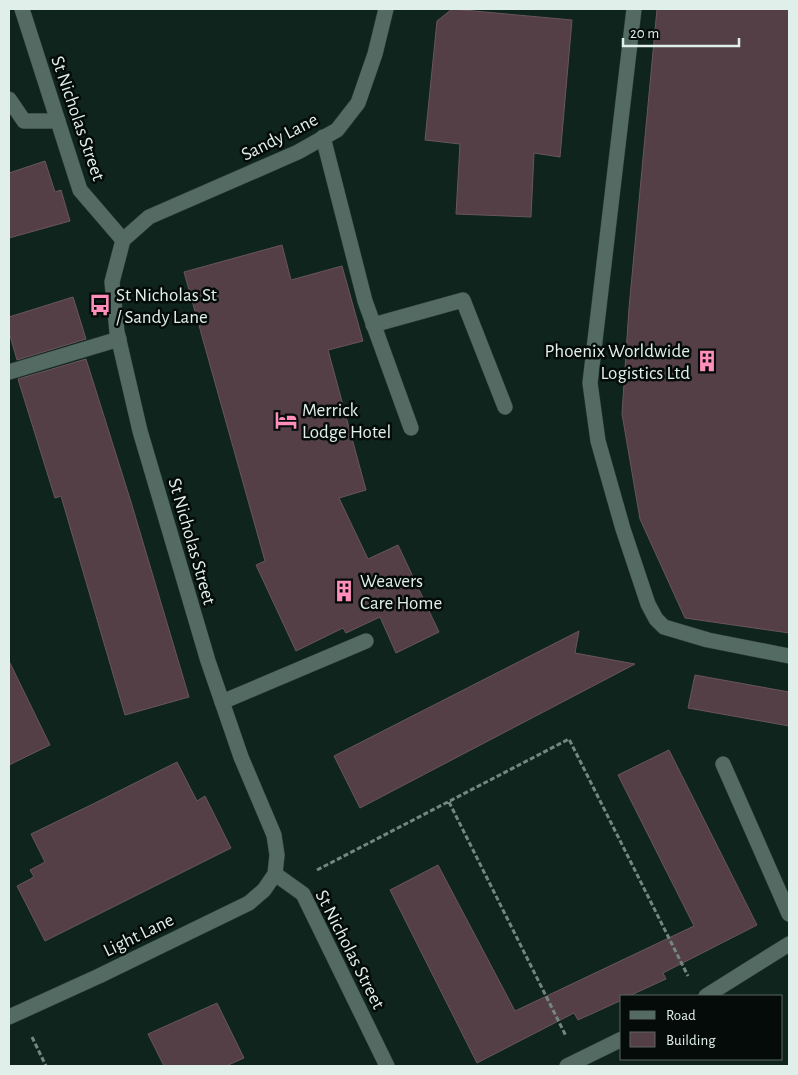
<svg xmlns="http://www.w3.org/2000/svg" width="798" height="1075" viewBox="0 0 798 1075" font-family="'Alegreya Sans',sans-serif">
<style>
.building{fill:#543f47;stroke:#6a555c}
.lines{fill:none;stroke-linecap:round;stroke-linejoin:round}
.lane-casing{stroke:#323f3a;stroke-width:16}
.street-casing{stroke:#323f3a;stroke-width:16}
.secondary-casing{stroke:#323f3a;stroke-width:16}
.path{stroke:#748680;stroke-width:3;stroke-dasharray:5 2.5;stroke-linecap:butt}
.lane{stroke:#536b63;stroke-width:15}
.street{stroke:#536b63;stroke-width:15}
.secondary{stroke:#536b63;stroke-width:15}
.labels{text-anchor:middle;stroke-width:5;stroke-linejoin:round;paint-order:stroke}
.street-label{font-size:19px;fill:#e1efea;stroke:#040b08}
.poi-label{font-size:19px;fill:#e1efea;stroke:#040b08;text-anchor:start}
</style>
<rect width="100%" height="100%" fill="#0e241d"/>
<path class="building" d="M 452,9 L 572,20 L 560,157 L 534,153 L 531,217 L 456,214 L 460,144 L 425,140 L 437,21 Z
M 657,9 L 789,9 L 789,633 L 685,618 L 640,519 L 622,414 L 629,308 Z
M 45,161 L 55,192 L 61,190 L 70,221 L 9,238 L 9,173 Z
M 282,245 L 291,280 L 342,266 L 363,341 L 328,350 L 366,490 L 339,498 L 368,559 L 398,545 L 439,632 L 396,653 L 380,617 L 346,633 L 343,628 L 296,651 L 256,565 L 265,561 L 184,272 Z
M 73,297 L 86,339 L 17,360 L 9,332 L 9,317 Z
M 86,359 L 131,502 L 189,697 L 125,715 L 61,496 L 55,498 L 18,379 Z
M 579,631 L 575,653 L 635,664 L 360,808 L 334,756 Z
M 9,661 L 50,745 L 9,765 Z
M 695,675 L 789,692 L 789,726 L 688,708 Z
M 669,750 L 757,925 L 663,973 L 666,979 L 629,996 L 622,996 L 622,1000 L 578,1020 L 574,1013 L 477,1063 L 390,890 L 438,865 L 515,1011 L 694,926 L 618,775 Z
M 177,762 L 197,801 L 205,796 L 231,848 L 45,941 L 17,886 L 34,877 L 30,870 L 45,862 L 31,834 L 93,804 Z
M 217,1003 L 244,1058 L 226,1066 L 164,1066 L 148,1034 Z"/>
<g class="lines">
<g class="lane-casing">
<path id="lane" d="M 634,9 L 590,383 L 598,441 L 623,529 L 648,604 L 656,619 L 664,627 L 708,640 L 789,656
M 9,99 L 24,121 L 58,121
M 323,137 L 365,301 L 411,428
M 373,325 L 463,300 L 505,407
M 9,372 L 119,339
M 222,702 L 366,641
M 723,764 L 789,914
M 706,996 L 789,944
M 567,1066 L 622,1039"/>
</g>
<g class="street-casing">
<path id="street" d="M 22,9 L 80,190 L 123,240
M 275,874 L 303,894 L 387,1066"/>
</g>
<g class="secondary-casing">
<path id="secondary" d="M 9,1017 L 99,976 L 249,903 L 264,890 L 275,874 L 277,855 L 274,835 L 241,757 L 208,661 L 140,431 L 117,332 L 112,282 L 123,240 L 149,217 L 298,152 L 337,130 L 358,103 L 375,54 L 386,9"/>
</g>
<path class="path" d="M 449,802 L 566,1036
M 317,870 L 569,739 L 688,976
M 32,1037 L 46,1066"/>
<use href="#lane" class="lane"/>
<use href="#street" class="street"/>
<use href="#secondary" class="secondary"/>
</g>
<defs>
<g id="bus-bare" transform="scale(1.725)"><path d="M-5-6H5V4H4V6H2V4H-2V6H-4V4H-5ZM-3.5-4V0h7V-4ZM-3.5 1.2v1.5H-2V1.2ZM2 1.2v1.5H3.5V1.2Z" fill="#ff8ebb" stroke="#040b08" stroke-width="2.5" paint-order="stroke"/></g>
<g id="building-bare" transform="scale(1.725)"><path d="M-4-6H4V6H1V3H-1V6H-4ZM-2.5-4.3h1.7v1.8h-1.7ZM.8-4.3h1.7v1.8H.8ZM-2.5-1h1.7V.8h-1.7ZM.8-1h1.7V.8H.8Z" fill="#ff8ebb" stroke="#040b08" stroke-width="2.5" paint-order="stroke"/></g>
<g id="hotel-bare" transform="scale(1.725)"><path d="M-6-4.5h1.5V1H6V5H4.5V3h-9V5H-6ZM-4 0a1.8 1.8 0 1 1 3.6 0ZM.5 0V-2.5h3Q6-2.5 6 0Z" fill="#ff8ebb" stroke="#040b08" stroke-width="2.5" paint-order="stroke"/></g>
</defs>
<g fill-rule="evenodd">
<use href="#bus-bare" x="100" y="305"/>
<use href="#building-bare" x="707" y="361"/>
<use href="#hotel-bare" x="286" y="420"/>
<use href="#building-bare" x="344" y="591"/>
</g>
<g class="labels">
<g class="street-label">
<text transform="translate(79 118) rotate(71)" y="7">St Nicholas Street</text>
<text transform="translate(279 136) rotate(-27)" y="7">Sandy Lane</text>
<text transform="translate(193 541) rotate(74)" y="7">St Nicholas Street</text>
<text transform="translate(138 934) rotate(-26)" y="7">Light Lane</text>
<text transform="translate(351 949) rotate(63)" y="7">St Nicholas Street</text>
</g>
<g class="poi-label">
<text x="116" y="301">St Nicholas St<tspan x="116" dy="22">/ Sandy Lane</tspan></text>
<text x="690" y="357" text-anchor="end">Phoenix Worldwide<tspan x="690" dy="22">Logistics Ltd</tspan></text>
<text x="302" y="416">Merrick<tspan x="302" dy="22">Lodge Hotel</tspan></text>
<text x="360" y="587">Weavers<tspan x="360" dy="22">Care Home</tspan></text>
</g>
</g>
<rect width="798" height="1075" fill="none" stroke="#e1efea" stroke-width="20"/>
<rect x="620" y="995" width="162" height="65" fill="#040b08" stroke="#5c6662"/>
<rect x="630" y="1011" width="25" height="8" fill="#536b63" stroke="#5c6662"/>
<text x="666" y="1020" font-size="15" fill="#e1efea">Road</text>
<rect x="630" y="1032" width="25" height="15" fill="#543f47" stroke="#5c6662"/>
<text x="666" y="1045" font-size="15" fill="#e1efea">Building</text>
<path d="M623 38v8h116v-8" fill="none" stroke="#e1efea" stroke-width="2.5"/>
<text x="630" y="38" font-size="15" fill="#e1efea" stroke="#040b08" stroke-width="4" paint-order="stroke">20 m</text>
</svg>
